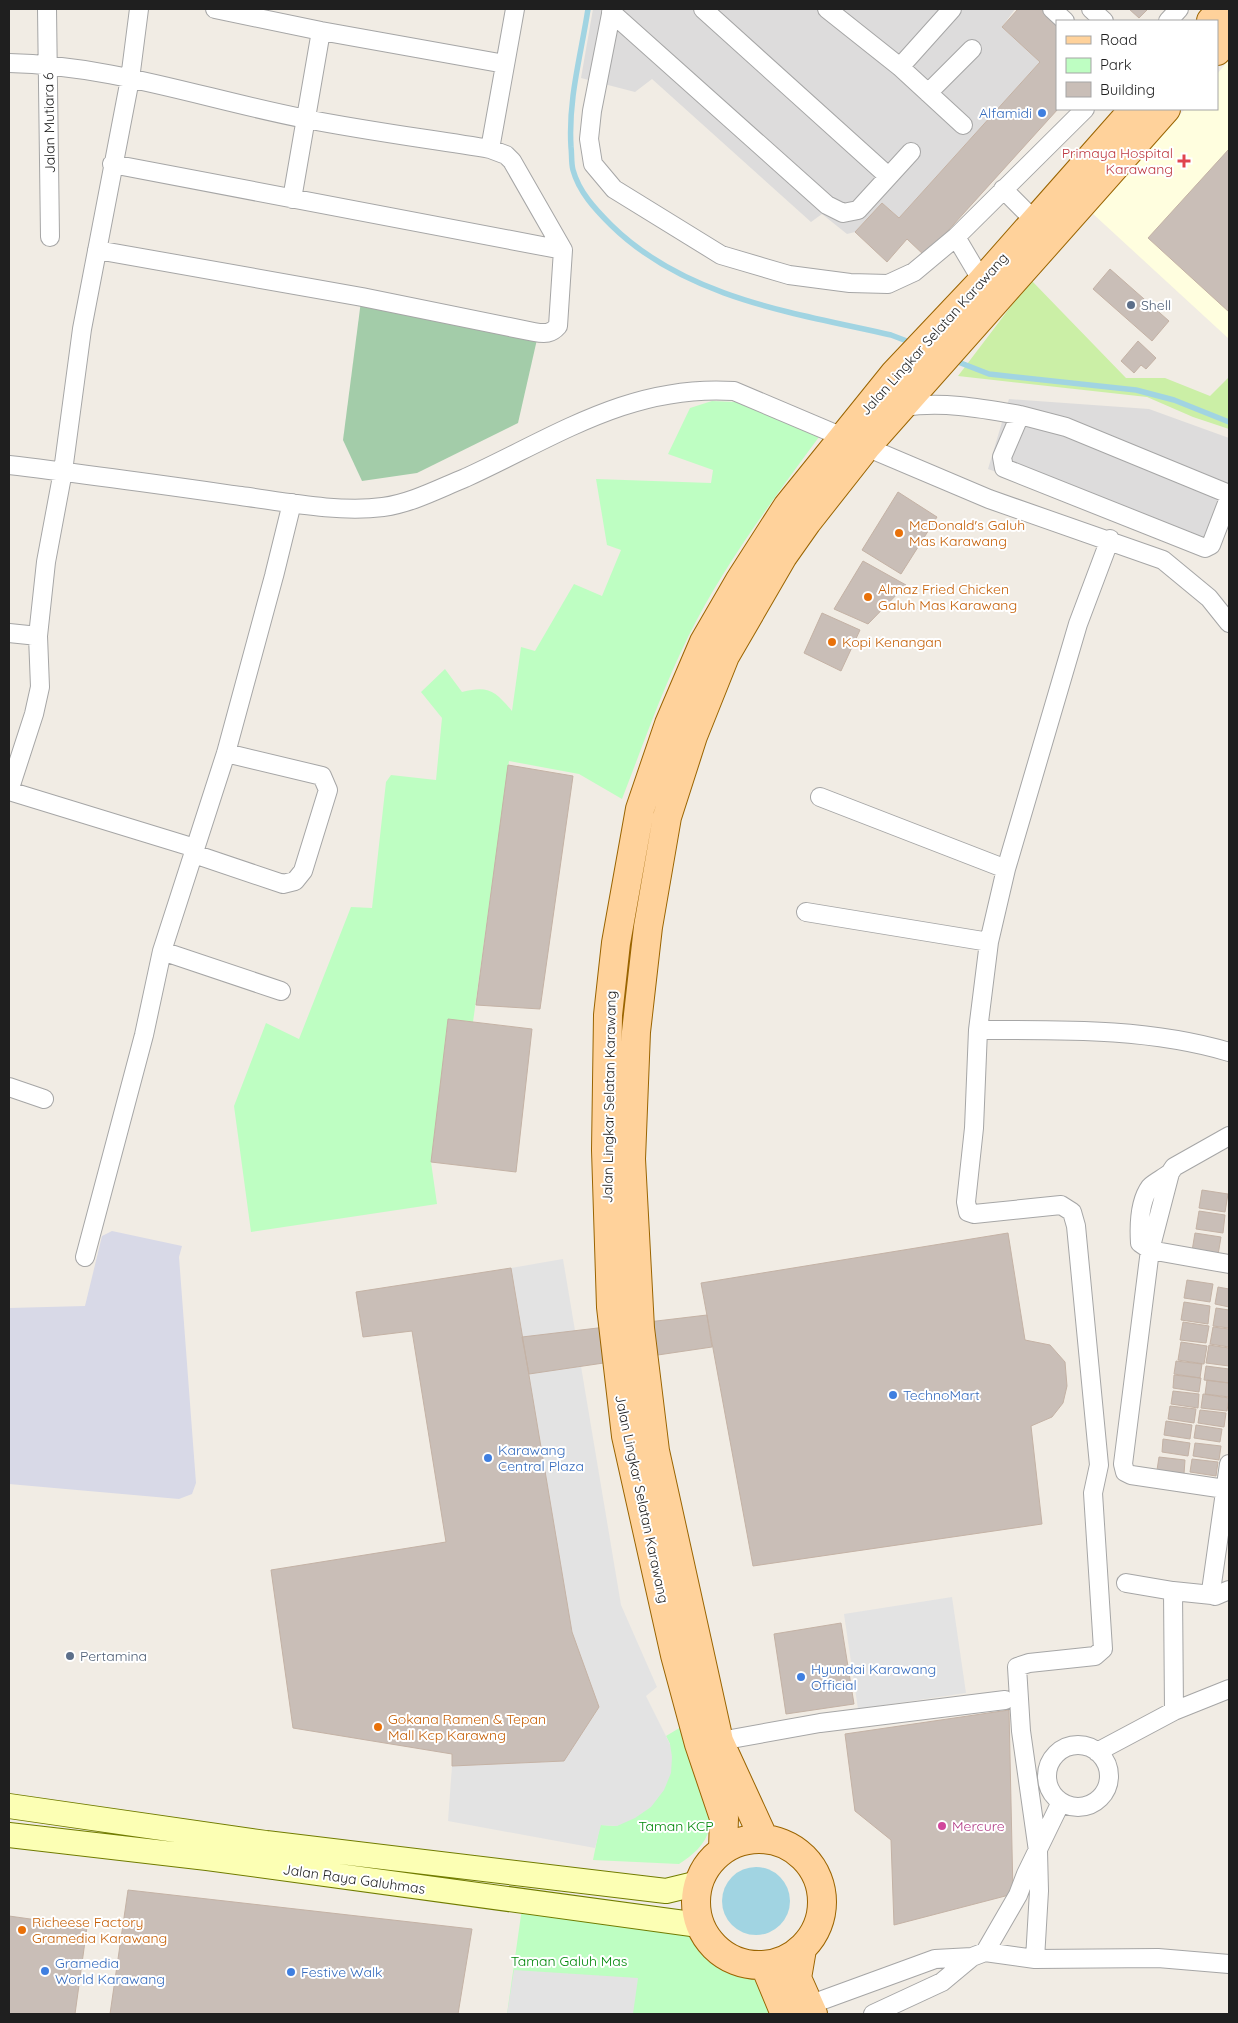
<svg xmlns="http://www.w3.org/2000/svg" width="1238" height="2023" viewBox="0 0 1238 2023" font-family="Quicksand,sans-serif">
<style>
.residential{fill:#dddcdc}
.education{fill:#fffedf}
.grass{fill:#cbefa6}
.cemetery{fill:#a3cca9}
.park{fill:#befec2}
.parking{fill:#e3e3e3}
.plaza{fill:#d8d9e7}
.water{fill:#a1d4e2}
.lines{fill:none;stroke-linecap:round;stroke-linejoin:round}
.stream{stroke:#a1d4e2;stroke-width:5.5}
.building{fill:#c9beb7;stroke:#c4b2a5}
.street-casing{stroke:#a6a6a6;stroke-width:20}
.secondary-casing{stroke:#717c00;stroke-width:26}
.primary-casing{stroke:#9a6400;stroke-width:30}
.street{stroke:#fff;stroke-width:18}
.secondary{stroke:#fcffb4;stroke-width:24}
.primary{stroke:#ffd29b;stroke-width:28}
.shop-dot{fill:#3f7fe0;stroke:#fff;stroke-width:2}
.health-dot{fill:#e0444e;stroke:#fff;stroke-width:2}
.service-dot{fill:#5c6f8a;stroke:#fff;stroke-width:2}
.food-dot{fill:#e8710a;stroke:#fff;stroke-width:2}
.hotel-dot{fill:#d1479c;stroke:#fff;stroke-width:2}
.labels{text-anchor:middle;stroke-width:4;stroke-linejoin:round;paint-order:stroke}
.shop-label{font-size:14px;fill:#366cbe;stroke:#fff;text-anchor:start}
.street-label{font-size:14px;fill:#1f1f1f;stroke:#fff}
.health-label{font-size:14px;fill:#be3a42;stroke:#fff;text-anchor:end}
.service-label{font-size:14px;fill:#4e5e75;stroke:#fff;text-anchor:start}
.food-label{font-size:14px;fill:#c56008;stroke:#fff;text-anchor:start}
.park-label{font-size:14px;fill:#02880b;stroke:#fff}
.hotel-label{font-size:14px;fill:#b23c85;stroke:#fff;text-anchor:start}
</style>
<rect width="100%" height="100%" fill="#f1ece4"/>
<path class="residential" d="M 593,9 L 1015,9 L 1002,27 L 1040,62 L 899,218 L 882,203 L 855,232 L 847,234 L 822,214 L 811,222 L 652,79 L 635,92 L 581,78 Z
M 1009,399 L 1149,409 L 1229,438 L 1229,521 L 1216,554 L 1131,520 L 988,469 Z"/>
<path class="education" d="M 1228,61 L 1229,62 L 1229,339 L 1092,213 L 1185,109 L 1217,109 L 1217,74 Z"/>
<path class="grass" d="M 1031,280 L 1126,378 L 1165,378 L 1210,396 L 1229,377 L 1229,429 L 1193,417 L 1147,397 L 958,376 Z"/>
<path class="cemetery" d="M 361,301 L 538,335 L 518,423 L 417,473 L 362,481 L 343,440 Z"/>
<path class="park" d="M 712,401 L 736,402 L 819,437 C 772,501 723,566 688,637 C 662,690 643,745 622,799 L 579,774 L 509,761 L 473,1022 L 448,1019 L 431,1162 L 437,1204 L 251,1232 L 234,1106 L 266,1023 L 299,1039 L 351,907 L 372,908 L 386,782 L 391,775 L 436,780 L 442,718 L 421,692 L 445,669 L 462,692 C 489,685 495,691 512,711 L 521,647 L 535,651 L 574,584 L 602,596 L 621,550 L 607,545 L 596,479 L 711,483 L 713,470 L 668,454 L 690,408 Z
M 681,1727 C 688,1748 713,1811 709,1829 C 706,1844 692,1856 679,1864 L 593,1860 L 600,1825 L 617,1826 L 670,1744 L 666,1736 Z
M 523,1901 L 685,1923 C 702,1959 731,1977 771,1979 L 785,2014 L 507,2014 Z"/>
<path class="parking" d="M 563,1259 L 621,1605 L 657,1687 L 646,1696 L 670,1744 L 672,1757 L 671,1773 L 664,1790 L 651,1807 L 635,1818 L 617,1826 L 601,1825 L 595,1848 L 448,1821 L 452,1766 L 563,1761 L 599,1707 L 572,1632 L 511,1268 Z
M 952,1597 L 966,1693 L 858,1709 L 844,1614 Z
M 514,1970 L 638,1978 L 633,2014 L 507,2014 Z"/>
<path class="plaza" d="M 112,1231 L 182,1246 L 179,1257 L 196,1483 L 192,1494 L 179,1499 L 9,1484 L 9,1308 L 85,1306 L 102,1236 Z"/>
<path class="water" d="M722 1901a34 34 0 1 1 68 0a34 34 0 1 1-68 0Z"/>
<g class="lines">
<path class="stream" d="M 588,9 C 581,55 568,99 571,147 C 572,154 571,163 573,170 C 579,192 595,209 611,225 C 685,298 794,313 891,335 L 912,343
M 953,360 L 989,374 L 1136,390 L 1174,400 L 1229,422"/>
</g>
<path class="building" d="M 1018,9 L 1042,9 L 1057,23 L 1058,109 L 925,256 L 907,239 L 887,262 L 855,232 L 882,203 L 899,218 L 1040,62 L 1002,27 Z
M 1129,9 L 1148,9 L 1139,18 Z
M 1229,149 L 1229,312 L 1148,238 Z
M 1110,269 L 1169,321 L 1152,341 L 1093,289 Z
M 1138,341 L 1156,358 L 1146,369 L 1141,365 L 1134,373 L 1121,361 Z
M 898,492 L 937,517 L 901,574 L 862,550 Z
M 863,561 L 906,585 L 868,624 L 834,609 Z
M 822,613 L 860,630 L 841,671 L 804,653 Z
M 508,765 L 573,776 L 540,1009 L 476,1005 Z
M 448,1019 L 532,1029 L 516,1172 L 431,1162 Z
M 1202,1190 L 1228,1194 L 1225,1212 L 1199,1208 Z
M 1199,1211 L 1225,1215 L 1223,1233 L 1196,1229 Z
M 1008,1233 L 1025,1340 L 1050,1345 L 1065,1362 L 1067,1386 L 1063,1403 L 1052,1417 L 1031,1426 L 1042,1524 L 753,1566 L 701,1283 Z
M 1195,1233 L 1221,1237 L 1218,1255 L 1192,1251 Z
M 511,1268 L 572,1632 L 599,1707 L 564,1761 L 452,1766 L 452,1754 L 293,1728 L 271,1570 L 446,1542 L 412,1331 L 363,1337 L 356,1292 Z
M 1187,1280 L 1213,1284 L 1210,1302 L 1184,1298 Z
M 1218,1287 L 1229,1289 L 1229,1307 L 1215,1304 Z
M 1184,1302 L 1210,1306 L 1208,1324 L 1181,1320 Z
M 1216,1308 L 1229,1310 L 1229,1328 L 1213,1326 Z
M 707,1315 L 712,1347 L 529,1374 L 522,1337 Z
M 1183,1322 L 1209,1326 L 1206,1343 L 1180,1340 Z
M 1213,1327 L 1229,1329 L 1229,1347 L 1210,1344 Z
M 1181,1342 L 1207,1346 L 1204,1364 L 1178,1360 Z
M 1209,1345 L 1229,1348 L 1229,1366 L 1206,1363 Z
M 1176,1361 L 1202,1364 L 1200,1378 L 1174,1374 Z
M 1206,1366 L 1229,1369 L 1229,1383 L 1204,1380 Z
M 1174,1375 L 1201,1378 L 1199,1392 L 1173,1388 Z
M 1207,1380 L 1229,1383 L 1229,1397 L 1205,1394 Z
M 1173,1391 L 1199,1394 L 1198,1408 L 1171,1404 Z
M 1203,1394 L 1229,1398 L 1227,1411 L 1201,1408 Z
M 1170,1406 L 1196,1409 L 1194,1423 L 1168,1419 Z
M 1200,1410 L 1226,1413 L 1224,1427 L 1198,1423 Z
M 1166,1421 L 1192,1425 L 1190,1439 L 1164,1435 Z
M 1196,1425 L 1222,1429 L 1220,1442 L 1194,1438 Z
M 1163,1439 L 1190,1443 L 1188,1456 L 1162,1452 Z
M 1195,1443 L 1221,1446 L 1219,1460 L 1193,1456 Z
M 1159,1457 L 1185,1460 L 1184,1474 L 1157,1470 Z
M 1192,1459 L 1218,1462 L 1216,1476 L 1190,1472 Z
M 841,1623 L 854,1704 L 786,1714 L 774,1634 Z
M 1009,1710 L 1013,1894 L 894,1925 L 891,1840 L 855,1811 L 845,1734 Z
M 128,1890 L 472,1929 L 458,2014 L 110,2014 Z
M 9,1916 L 87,1927 L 75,2014 L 9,2014 Z"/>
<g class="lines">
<g class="street-casing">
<path id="street" d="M 47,9 L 50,237
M 215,9 L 321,31 L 505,64
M 612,9 L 592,111 L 589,139 L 593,164 L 614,189 L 721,255 L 789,275 L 850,283 L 888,284 L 914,272 L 956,237 L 1085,109
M 703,9 L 888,176
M 827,9 L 900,67 L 963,125
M 1052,9 L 1065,21
M 1091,9 L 1104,21
M 611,12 L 827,205 L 843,213 L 858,210 L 911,152
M 1168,21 L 1179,9
M 9,63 C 110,65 208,100 306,119 C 367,131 429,139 490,149 L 506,155 L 512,161 L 563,250 L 558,326 C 551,334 545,334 534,332 L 362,297 L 97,250
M 900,67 L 952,9
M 928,93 L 972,49
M 490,149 L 515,9
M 112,164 L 563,250
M 1003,189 L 1035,221
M 292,199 L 321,31
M 956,237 L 982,281
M 903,407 C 943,401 980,408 1020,415 L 1002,457 L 1004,468 L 1205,548 L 1211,545 L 1229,498
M 1020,415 L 1066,427 L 1229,494
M 9,465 C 86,474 163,485 241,496 C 285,502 339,513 383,507 C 412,503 438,489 465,478 C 555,437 630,384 734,391 L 989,499 L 1163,560 L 1209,598 L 1229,623
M 9,633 L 38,636 L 46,562 L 63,471 L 82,329 L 130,79 L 139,9
M 9,791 L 195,848
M 9,791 L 34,714 L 40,687 L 38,636
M 820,797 L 1006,869
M 194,854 L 283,884 L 295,881 L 303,871 L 328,790 L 322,776 L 226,753
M 806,912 L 989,942
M 162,951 L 281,991
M 978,1030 C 1062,1030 1148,1028 1229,1052
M 9,1087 L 44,1099
M 1170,1173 C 1164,1178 1155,1182 1150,1187 C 1139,1202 1139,1227 1140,1243 L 1150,1250 L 1229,1264
M 85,1257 L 144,1035 L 162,951 L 226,753 L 274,576 L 292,503
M 1229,1464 L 1211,1591 L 1212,1595 L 1215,1596 L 1229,1590
M 1225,1489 L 1131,1475 L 1125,1472 L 1123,1464 L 1150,1250 L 1170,1173 L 1174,1167 L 1229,1136
M 1126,1583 L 1173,1591
M 1174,1711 L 1173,1591 L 1212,1595
M 709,1743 L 820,1723 L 1005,1700
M1047 1776a31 31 0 1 1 62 0a31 31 0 1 1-62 0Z
M 1097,1752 L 1174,1711 L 1229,1689
M 985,1952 L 1018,1895 L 1026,1874 L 1061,1802
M 1035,1959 L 1039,1891 L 1038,1851 L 1021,1731 L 1017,1667 L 1029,1663 L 1095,1656 L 1103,1649 L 1093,1493 L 1099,1465 L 1076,1226 L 1072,1212 L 1061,1205 L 974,1214 L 968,1212 L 966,1202 L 974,1128 L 978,1030 L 989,942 L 1006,869 L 1078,624 L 1110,539
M 809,2005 L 935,1959 L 972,1957 L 985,1952 L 1035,1959 L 1158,1958 L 1229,1964
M 873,2014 L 942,1982 L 972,1957"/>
</g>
<g class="secondary-casing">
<path id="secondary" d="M 9,1806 L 266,1843 L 666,1891 L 699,1883
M 9,1835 L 207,1858 L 699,1925"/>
</g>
<g class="primary-casing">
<path id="primary" d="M 1211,21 L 1222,9
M 1217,51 L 1229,37
M696 1902a63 63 0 1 1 126 0a63 63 0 1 1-126 0Z
M 764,1839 L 719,1741 L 655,1451 L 640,1328 L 631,1159 L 636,1032 L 648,927 L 667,817 L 693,736 L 725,656 L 783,556 L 807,522 L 866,447 L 1166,109
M 723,1849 L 724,1818 L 699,1744 L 675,1655 L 626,1436 L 611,1307 L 606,1150 L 608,1015 L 616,943 L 640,809 L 669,724 L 704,642 L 740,580 L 787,507 L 895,373 L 982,281 L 1134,109
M 802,1949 L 797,1978 L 813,2014
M 765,1966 L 785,2014"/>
</g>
<use href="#street" class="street"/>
<use href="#secondary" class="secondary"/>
<use href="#primary" class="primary"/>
</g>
<g class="shop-dot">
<circle cx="1042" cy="113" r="5"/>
<circle cx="893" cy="1395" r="5"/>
<circle cx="488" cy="1458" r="5"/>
<circle cx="801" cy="1677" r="5"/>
<circle cx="45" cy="1971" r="5"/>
<circle cx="291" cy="1972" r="5"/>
</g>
<path class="health-dot" d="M1181.5 153.5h5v5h5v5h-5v5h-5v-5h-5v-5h5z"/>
<g class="service-dot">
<circle cx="1131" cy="305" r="5"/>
<circle cx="70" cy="1656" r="5"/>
</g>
<g class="food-dot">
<circle cx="899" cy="533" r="5"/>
<circle cx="868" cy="597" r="5"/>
<circle cx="832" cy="642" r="5"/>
<circle cx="378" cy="1727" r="5"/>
<circle cx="22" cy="1930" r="5"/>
</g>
<circle class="hotel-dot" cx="942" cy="1826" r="5"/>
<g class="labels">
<g class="shop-label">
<text x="1032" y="118" text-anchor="end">Alfamidi</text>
<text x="903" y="1400">TechnoMart</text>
<text x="498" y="1455">Karawang<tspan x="498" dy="16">Central Plaza</tspan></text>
<text x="811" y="1674">Hyundai Karawang<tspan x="811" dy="16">Official</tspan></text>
<text x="55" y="1968">Gramedia<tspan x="55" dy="16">World Karawang</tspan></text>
<text x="301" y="1977">Festive Walk</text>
</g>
<g class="street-label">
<text transform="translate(49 123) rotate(-91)" y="5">Jalan Mutiara 6</text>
<text transform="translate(934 334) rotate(-48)" y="5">Jalan Lingkar Selatan Karawang</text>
<text transform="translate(609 1097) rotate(-89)" y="5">Jalan Lingkar Selatan Karawang</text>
<text transform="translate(642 1499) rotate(78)" y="5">Jalan Lingkar Selatan Karawang</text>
<text transform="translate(354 1879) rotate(8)" y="5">Jalan Raya Galuhmas</text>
</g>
<g class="health-label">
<text x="1173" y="158">Primaya Hospital<tspan x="1173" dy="16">Karawang</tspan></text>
</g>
<g class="service-label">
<text x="1141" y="310">Shell</text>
<text x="80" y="1661">Pertamina</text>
</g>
<g class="food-label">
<text x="909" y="530">McDonald's Galuh<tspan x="909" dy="16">Mas Karawang</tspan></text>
<text x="878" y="594">Almaz Fried Chicken<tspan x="878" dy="16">Galuh Mas Karawang</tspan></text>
<text x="842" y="647">Kopi Kenangan</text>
<text x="388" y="1724">Gokana Ramen &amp; Tepan<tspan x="388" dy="16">Mall Kcp Karawng</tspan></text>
<text x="32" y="1927">Richeese Factory<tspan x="32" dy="16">Gramedia Karawang</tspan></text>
</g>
<g class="park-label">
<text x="676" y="1831">Taman KCP</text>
<text x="569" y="1966">Taman Galuh Mas</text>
</g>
<g class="hotel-label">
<text x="952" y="1831">Mercure</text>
</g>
</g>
<rect width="1238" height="2023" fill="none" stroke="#1f1f1f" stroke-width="20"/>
<rect x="1056" y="20" width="162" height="90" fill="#ffffff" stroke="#a5a5a5"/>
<rect x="1066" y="36" width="25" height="8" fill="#ffd29b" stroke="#a5a5a5"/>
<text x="1100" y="45" font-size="15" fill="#1f1f1f">Road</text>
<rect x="1066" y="58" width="25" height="15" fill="#befec2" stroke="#a5a5a5"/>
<text x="1100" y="70" font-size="15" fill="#1f1f1f">Park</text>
<rect x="1066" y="82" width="25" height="15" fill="#c9beb7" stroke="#a5a5a5"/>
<text x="1100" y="95" font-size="15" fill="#1f1f1f">Building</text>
</svg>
